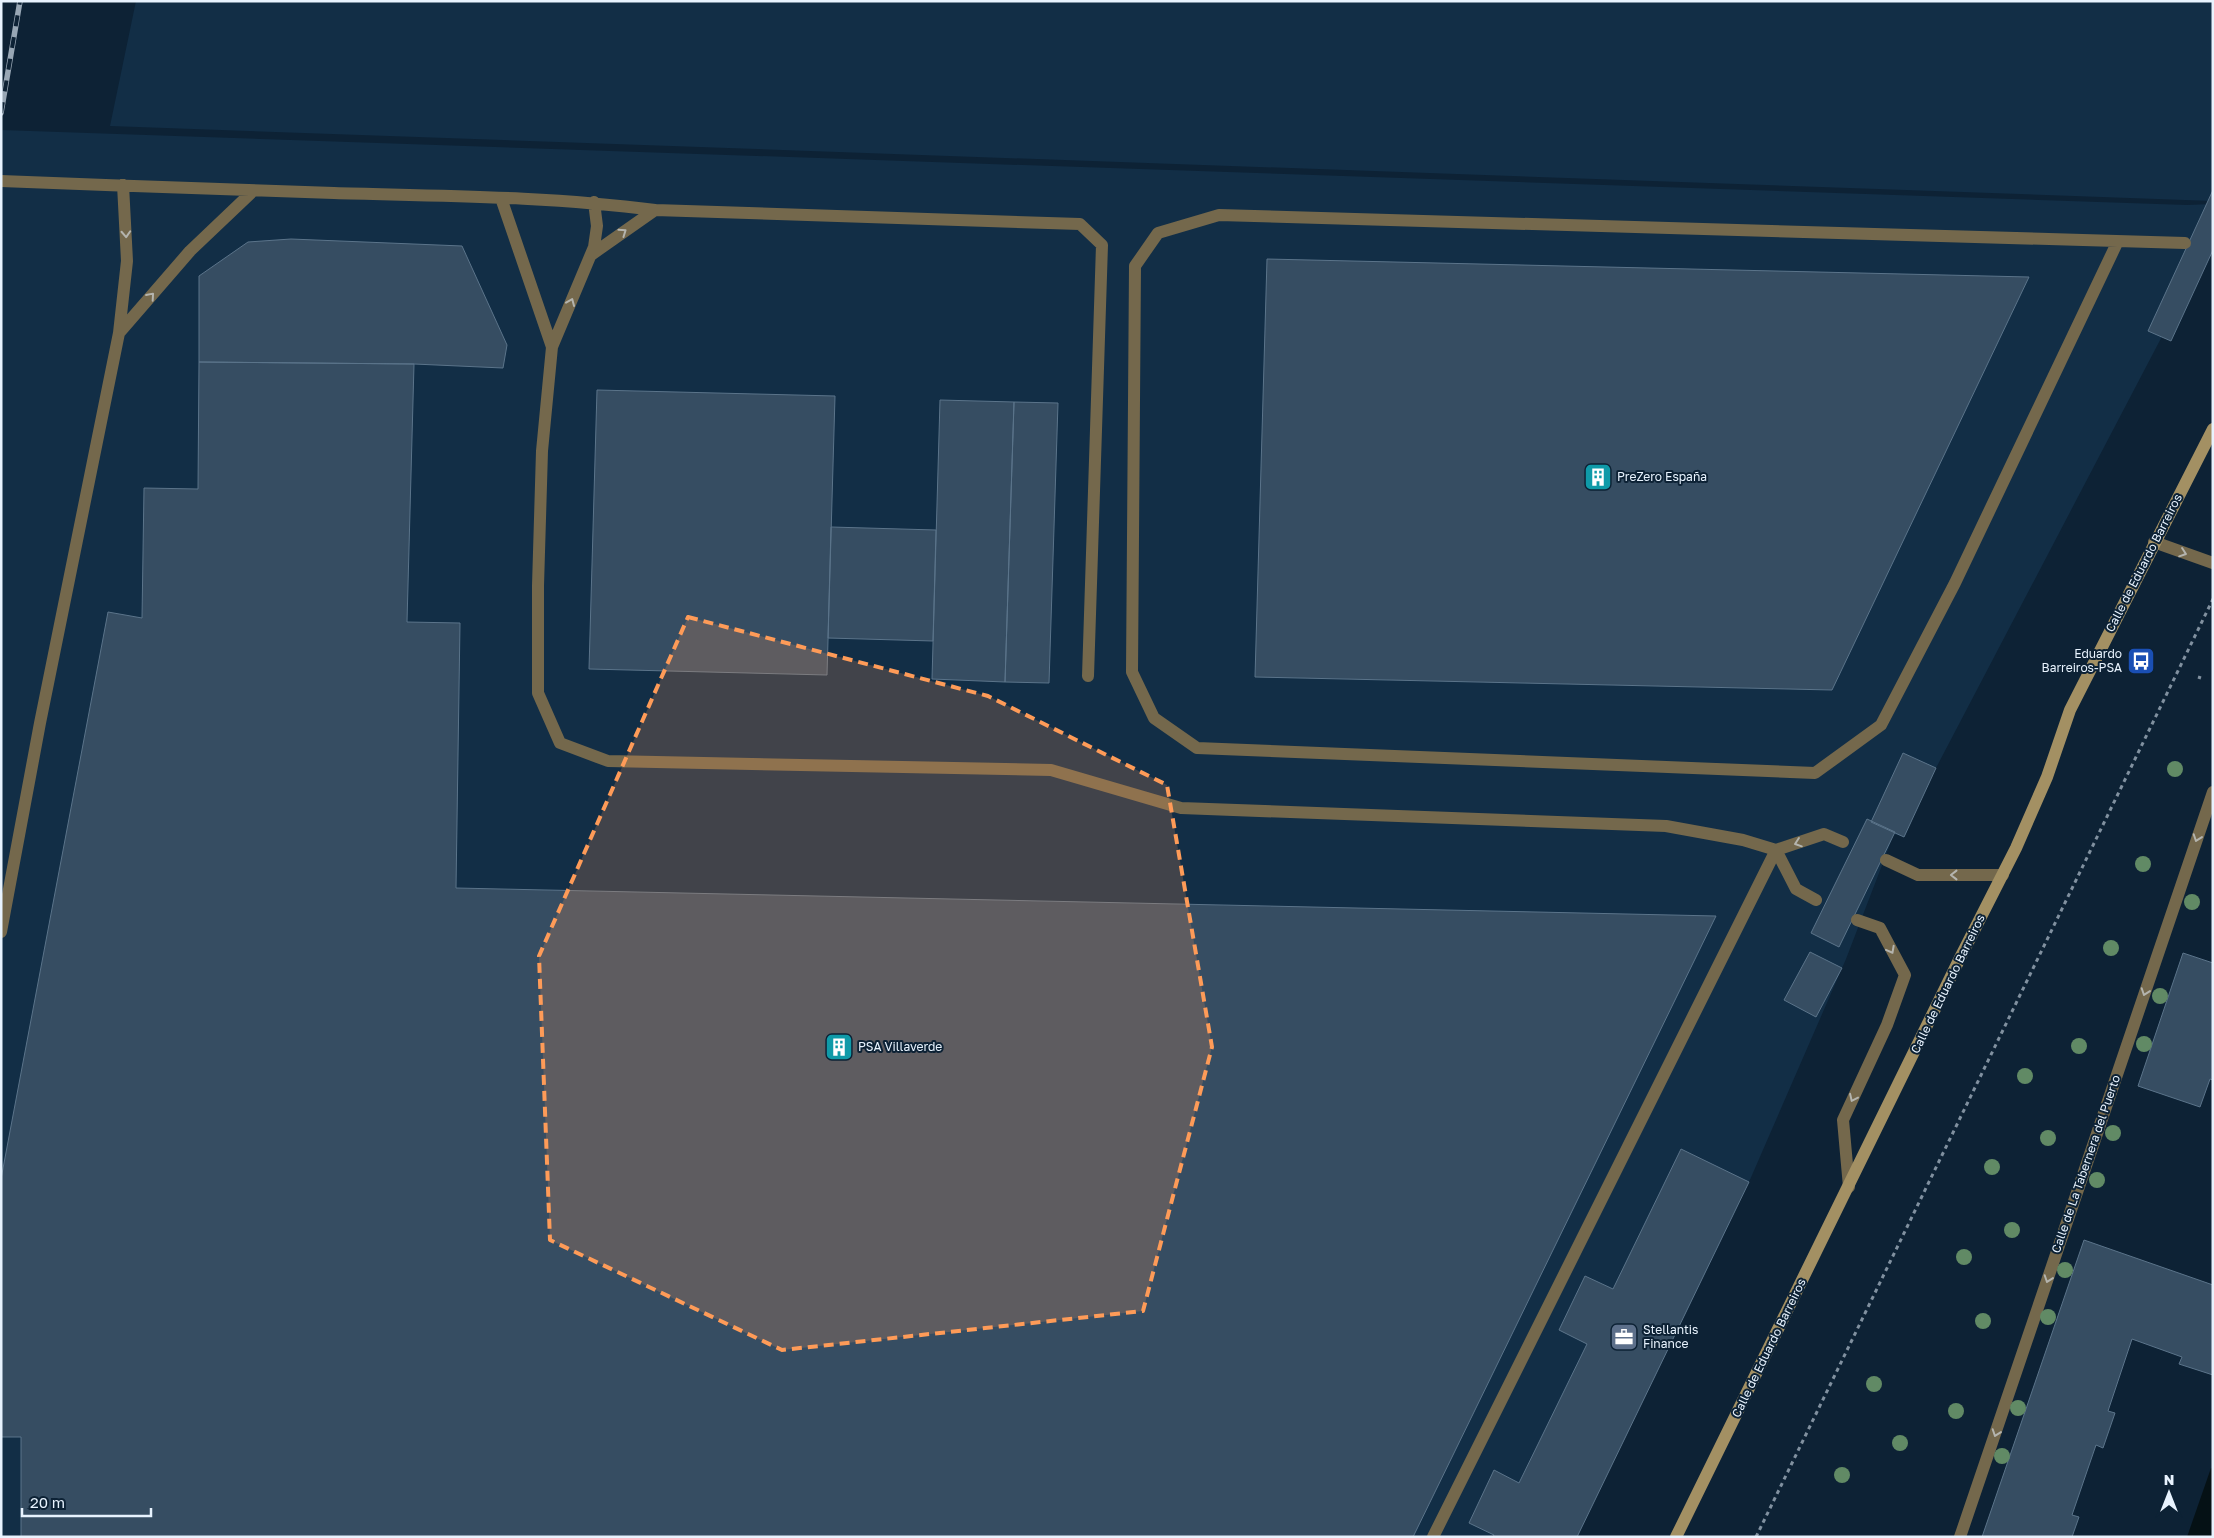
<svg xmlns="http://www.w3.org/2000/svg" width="2214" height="1538" viewBox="0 0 2214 1538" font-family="'Golos Text',sans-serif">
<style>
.built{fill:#122e46}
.water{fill:#051115}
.building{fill:#364d62;stroke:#5b748a}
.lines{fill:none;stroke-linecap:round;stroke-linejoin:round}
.path{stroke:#8191a0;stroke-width:3;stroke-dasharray:4 4;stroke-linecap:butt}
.lane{stroke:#74684c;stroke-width:12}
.street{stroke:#74684c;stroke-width:12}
.secondary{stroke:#a39063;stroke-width:12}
.rail-casing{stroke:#98a7b5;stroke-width:5.5}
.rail{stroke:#0d2235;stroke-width:4;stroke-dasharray:11;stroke-linecap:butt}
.tree{fill:#618a65}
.oneway{stroke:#b4b4ae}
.marked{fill:#fe9b58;fill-opacity:0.2;stroke:#fe9b58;stroke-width:4;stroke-dasharray:10 6;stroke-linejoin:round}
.labels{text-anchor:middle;stroke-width:4;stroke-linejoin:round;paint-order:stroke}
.poi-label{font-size:12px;fill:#e8f3fe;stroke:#0d2235;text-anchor:start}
.street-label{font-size:12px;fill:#e8f3fe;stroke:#0d2235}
</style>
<rect width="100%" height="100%" fill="#0d2235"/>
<path class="built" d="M 136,1 L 2213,1 L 2213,201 L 110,126 Z
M 1,130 L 2187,205 L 2213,204 L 2213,239 L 1936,768 L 1904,837 L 1894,834 L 1846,959 L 1749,1182 L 1577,1537 L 1,1537 Z"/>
<path class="water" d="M 2211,1468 L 2213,1469 L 2213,1537 L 2187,1537 Z"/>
<path class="building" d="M 2213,190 L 2213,250 L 2171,341 L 2148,331 Z
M 291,239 L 462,246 L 507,345 L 503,368 L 414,364 L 199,362 L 199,276 L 248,242 Z
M 1267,259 L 2029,277 L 1832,690 L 1255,677 Z
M 199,362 L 414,364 L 407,622 L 460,623 L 456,888 L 1716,916 L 1413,1537 L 21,1537 L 21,1437 L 1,1437 L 1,1179 L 108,612 L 142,618 L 144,488 L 198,489 Z
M 597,390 L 835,396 L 827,675 L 589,669 Z
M 940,400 L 1014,402 L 1005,682 L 932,679 Z
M 1014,402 L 1058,403 L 1049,683 L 1005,682 Z
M 831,527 L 936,530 L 933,641 L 828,638 Z
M 1903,753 L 1936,768 L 1904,837 L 1871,822 Z
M 1867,819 L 1895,832 L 1839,947 L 1811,933 Z
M 1810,952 L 1842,968 L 1816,1017 L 1784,1000 Z
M 2183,953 L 2213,963 L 2213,1080 L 2210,1079 L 2200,1107 L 2138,1086 Z
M 1681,1149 L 1749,1182 L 1577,1537 L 1493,1537 L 1494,1535 L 1469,1523 L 1494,1470 L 1519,1483 L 1587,1344 L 1559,1330 L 1585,1276 L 1613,1289 Z
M 2084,1240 L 2213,1285 L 2213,1375 L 2179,1364 L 2182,1357 L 2132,1339 L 2108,1411 L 2115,1413 L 2103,1448 L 2096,1445 L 2072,1515 L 2079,1517 L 2072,1537 L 1982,1537 Z"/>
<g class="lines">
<path class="path" d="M 2198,677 L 2201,678
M 1756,1537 L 2213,599"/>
<path class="lane" d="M 1,181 C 112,185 223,190 334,193 C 441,196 549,196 655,210 L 1080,224 L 1102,245 L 1088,676
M 501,198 L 552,347 L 542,451 L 538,586 L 538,693 L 560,743 L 608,761 L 1051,770 L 1181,808 L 1666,826 L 1743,840 L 1776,850 L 1433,1537
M 2117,243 L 1955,583 L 1881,725 L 1815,773 L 1197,748 L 1154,718 L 1132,672 L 1135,266 L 1158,233 L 1219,215 L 2185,243
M 591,255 L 655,210
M 119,333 L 190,251 L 253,191
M 552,347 L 594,247 L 597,226 L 594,202
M 1886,860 L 1918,875 L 2003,875
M 1816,900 L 1796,889 L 1776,850 L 1824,834 L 1843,842
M 1,932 L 40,723 L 119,333 L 127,261 L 123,185
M 1849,1187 L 1843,1120 L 1887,1025 L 1905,975 L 1880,928 L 1857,920"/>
<path class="street" d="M 2154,542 L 2213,563
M 1960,1537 L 2213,792"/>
<path class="secondary" d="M 1676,1537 L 1960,958 L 2016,848 L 2047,777 L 2070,710 L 2213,429"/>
<g class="rail-casing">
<path id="rail" d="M 1,113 L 20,1"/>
</g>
<use href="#rail" class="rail"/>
</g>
<g class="tree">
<circle cx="2175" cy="769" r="8"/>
<circle cx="2143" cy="864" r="8"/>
<circle cx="2192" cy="902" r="8"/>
<circle cx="2111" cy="948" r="8"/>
<circle cx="2160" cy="996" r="8"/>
<circle cx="2144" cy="1044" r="8"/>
<circle cx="2079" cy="1046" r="8"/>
<circle cx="2025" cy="1076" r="8"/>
<circle cx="2113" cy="1133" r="8"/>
<circle cx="2048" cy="1138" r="8"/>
<circle cx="1992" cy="1167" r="8"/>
<circle cx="2097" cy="1180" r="8"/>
<circle cx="2012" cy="1230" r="8"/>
<circle cx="1964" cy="1257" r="8"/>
<circle cx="2065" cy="1270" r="8"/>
<circle cx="2048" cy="1317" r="8"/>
<circle cx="1983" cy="1321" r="8"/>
<circle cx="1874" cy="1384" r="8"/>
<circle cx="2018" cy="1408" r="8"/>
<circle cx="1956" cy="1411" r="8"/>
<circle cx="1900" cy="1443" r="8"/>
<circle cx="2002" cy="1456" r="8"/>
<circle cx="1842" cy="1475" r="8"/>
</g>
<defs><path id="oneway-chevron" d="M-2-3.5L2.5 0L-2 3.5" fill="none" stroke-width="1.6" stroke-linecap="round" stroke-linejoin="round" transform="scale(1.25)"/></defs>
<g class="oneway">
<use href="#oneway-chevron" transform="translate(623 232) rotate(-35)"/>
<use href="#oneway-chevron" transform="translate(126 234) rotate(87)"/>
<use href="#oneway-chevron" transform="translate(151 296) rotate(-49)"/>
<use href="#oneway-chevron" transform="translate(571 302) rotate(-67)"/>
<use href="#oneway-chevron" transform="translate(2183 553) rotate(19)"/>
<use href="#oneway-chevron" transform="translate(2197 838) rotate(109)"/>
<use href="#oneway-chevron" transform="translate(1798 843) rotate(161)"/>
<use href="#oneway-chevron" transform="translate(1954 875) rotate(180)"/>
<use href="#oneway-chevron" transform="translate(1891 950) rotate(62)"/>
<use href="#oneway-chevron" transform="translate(2145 992) rotate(109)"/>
<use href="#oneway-chevron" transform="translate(1853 1098) rotate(115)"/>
<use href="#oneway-chevron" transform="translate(2048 1279) rotate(109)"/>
<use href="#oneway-chevron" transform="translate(1996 1433) rotate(109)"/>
</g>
<path class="marked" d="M 688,617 L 988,696 L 1167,785 L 1212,1047 L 1143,1311 L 782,1350 L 550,1240 L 539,956 Z"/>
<defs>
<g id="building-square" transform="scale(1.4375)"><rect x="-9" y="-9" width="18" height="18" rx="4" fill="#0f9aa8" stroke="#0d2235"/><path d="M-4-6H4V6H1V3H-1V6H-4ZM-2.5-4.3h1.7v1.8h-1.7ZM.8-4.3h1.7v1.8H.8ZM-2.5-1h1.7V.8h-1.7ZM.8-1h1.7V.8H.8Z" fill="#fff"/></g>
<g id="bus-square" transform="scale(1.4375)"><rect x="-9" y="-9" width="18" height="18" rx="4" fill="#1a4fb4" stroke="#0d2235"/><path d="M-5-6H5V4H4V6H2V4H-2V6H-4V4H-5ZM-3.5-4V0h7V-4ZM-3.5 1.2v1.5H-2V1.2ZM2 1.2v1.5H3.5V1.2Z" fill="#fff"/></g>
<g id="office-square" transform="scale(1.4375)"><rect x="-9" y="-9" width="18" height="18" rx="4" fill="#5c6f8a" stroke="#0d2235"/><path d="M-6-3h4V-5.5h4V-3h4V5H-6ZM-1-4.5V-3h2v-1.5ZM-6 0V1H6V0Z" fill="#fff"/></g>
</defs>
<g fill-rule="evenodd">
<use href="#building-square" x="1598" y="477"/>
<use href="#bus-square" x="2141" y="661"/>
<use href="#building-square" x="839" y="1047"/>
<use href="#office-square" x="1624" y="1337"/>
</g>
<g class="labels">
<g class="poi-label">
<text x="1617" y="481">PreZero España</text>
<text x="2122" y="658" text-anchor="end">Eduardo<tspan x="2122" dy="14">Barreiros-PSA</tspan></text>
<text x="858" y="1051">PSA Villaverde</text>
<text x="1643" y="1334">Stellantis<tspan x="1643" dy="14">Finance</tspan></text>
</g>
<g class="street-label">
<text transform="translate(2144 563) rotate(-63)" y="4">Calle de Eduardo Barreiros</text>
<text transform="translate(1948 984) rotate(-64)" y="4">Calle de Eduardo Barreiros</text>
<text transform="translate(2086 1164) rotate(-71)" y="4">Calle de La Tabernera del Puerto</text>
<text transform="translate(1769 1348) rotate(-64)" y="4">Calle de Eduardo Barreiros</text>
</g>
</g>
<rect width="2214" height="1538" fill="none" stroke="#e8f3fe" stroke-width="5"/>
<g transform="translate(2169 1493)" stroke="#0d2235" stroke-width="4" paint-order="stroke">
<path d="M0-4L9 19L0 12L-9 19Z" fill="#e8f3fe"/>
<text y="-8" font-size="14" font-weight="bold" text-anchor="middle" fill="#e8f3fe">N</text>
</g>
<path d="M22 1508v8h129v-8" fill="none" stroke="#e8f3fe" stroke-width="2.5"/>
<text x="30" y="1508" font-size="15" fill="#e8f3fe" stroke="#0d2235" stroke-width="4" paint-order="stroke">20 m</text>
</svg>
